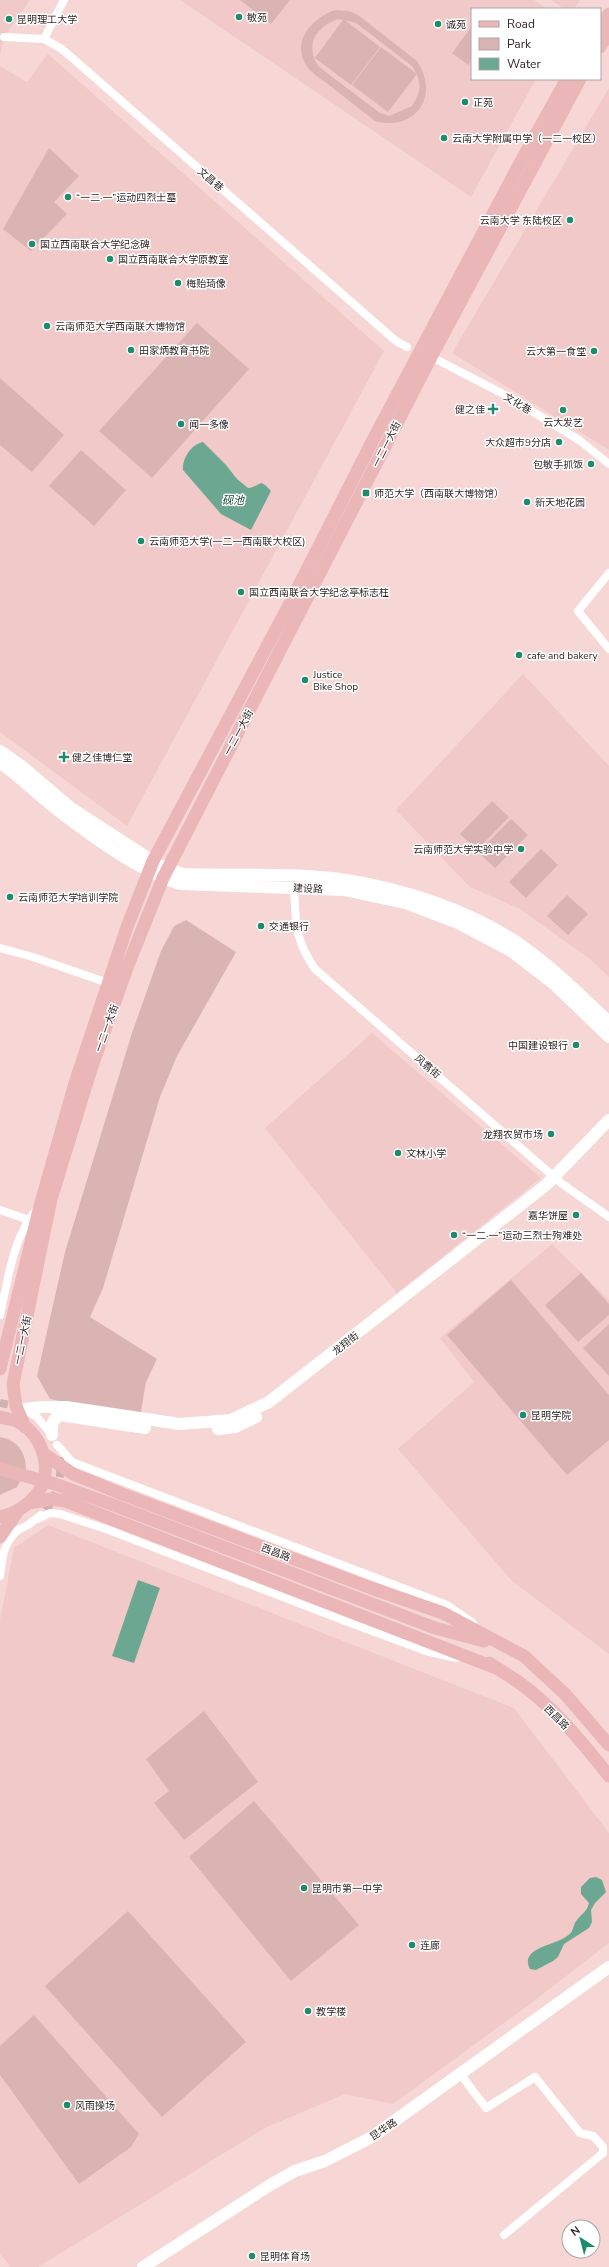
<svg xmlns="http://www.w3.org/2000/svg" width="609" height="2267" viewBox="0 0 609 2267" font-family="'Nunito Sans','Noto Sans SC',sans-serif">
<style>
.built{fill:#f0c9c8}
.green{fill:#dab4b3;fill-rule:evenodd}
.water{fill:#6ca891}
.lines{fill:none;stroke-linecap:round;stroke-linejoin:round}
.street-tunnel{stroke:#ceb2b1;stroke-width:8;stroke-dasharray:8 4;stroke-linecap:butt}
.street{stroke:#fff;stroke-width:8}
.secondary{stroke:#fff;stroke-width:12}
.primary{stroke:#ebb6b7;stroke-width:13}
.poi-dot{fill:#1c8c6c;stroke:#fff;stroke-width:1.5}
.labels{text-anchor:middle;stroke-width:3;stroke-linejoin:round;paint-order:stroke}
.poi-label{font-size:10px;fill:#2b1f1f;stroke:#fff;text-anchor:start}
.street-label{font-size:10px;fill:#2b1f1f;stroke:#fff}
.water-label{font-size:11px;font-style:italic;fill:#104434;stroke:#fff}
</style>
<rect width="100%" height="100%" fill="#f7d7d6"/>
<path class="built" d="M 0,0 L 30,0 L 4,37 L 0,55 Z
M 180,0 L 534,0 L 547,9 L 472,9 L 472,79 L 536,79 L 471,197 Z
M 551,0 L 580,0 L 574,9 L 564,9 Z
M 48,54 L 384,351 L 127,826 L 0,732 L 0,66 L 27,82 Z
M 609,88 L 609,450 L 452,353 Z
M 523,674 L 609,766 L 609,977 L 590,959 L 520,909 L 470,887 L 396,810 Z
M 372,1033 L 541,1178 L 397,1293 L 265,1128 Z
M 552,1244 L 609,1300 L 609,1654 L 512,1581 L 398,1449 L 474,1382 L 440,1338 Z
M 48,1525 L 514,1708 L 609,1833 L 609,1943 L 530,2004 L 393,2104 L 345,2094 L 265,2128 L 38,2267 L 11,2267 L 0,2254 L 0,1620 L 14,1548 Z"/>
<path class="green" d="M 240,0 L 290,0 L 271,24 Z
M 335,10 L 349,11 L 358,15 L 417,61 C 441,97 414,132 375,121 C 360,109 344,97 329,85 C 323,80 314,75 309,69 C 289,44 310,19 335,10 ZM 338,19 L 343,20 L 315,58 L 351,85 L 380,47 L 345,20 L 356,23 L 412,66 C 422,81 422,91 412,106 L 389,116 L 380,113 L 318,66 C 305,44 315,28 338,19 Z
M 472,26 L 472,59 L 468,65 L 452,53 Z
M 381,47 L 417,74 L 388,112 L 352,85 Z
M 49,148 L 79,176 L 54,202 L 67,214 L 31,251 L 3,229 Z
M 197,323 L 249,369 L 152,478 L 99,431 Z
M 0,378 L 64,435 L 32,472 L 0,445 Z
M 81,450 L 126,490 L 94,526 L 49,486 Z
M 492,801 L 509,817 L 477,850 L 460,834 Z
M 511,819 L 528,835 L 495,868 L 478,852 Z
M 541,849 L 558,865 L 526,898 L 509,882 Z
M 567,895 L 588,914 L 568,935 L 547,916 Z
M 186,920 L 236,952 L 177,1056 L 160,1097 L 103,1288 L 90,1317 L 157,1359 L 146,1382 L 140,1417 L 50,1399 L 37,1376 L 65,1252 L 132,1033 L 161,951 L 174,926 Z
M 581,1273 L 609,1304 L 609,1315 L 578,1342 L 545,1305 Z
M 511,1280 L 609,1395 L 609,1440 L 567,1475 L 447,1335 Z
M 609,1324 L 609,1376 L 583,1348 Z
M 0,1437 C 17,1440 26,1452 26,1469 L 17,1487 L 0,1495 Z
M 204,1711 L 258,1782 L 184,1840 L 154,1803 L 169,1791 L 146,1759 Z
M 254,1801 L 359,1925 L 291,1981 L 189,1857 Z
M 128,1911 L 246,2042 L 162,2117 L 45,1986 Z
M 34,2015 L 139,2134 L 131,2147 L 79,2184 L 0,2075 L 0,2046 Z"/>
<path class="water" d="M 203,442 L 226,465 L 237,479 L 248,488 C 261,487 258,476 271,491 L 251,530 L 221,514 L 183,470 C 182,458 192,444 203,442 Z
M 138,1580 L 160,1588 L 134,1663 L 112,1656 Z
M 596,1877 L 602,1880 L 606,1892 L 595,1903 L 591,1910 L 592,1922 L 589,1928 L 564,1944 L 558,1957 L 553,1961 L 536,1970 L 530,1969 C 520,1950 548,1946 560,1940 C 563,1939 571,1934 572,1931 C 574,1927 574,1923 577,1920 C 582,1913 587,1912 589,1903 L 581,1894 L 581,1887 L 590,1878 Z"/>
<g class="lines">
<path class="street-tunnel" d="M 0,1403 L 20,1407
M 46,1510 C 58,1493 62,1477 60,1456"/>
<path class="street" d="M 4,37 L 44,39 L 62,49 L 396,341 L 407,347
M 44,39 L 64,0
M 428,355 L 507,396 L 579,440 L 609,464
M 609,573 L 578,611 L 609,649
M 294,887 C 296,923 294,938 315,969 L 561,1183 L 609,1217
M 0,948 L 33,957 L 108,983
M 0,1210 L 29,1220
M 0,1315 C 8,1280 13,1236 37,1209
M 24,1409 L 37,1417 L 52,1435
M 57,1445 L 72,1462 L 447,1605 L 473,1623
M 38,1519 L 50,1513 L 60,1514 L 106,1529 L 353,1624 L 426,1651 L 456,1658
M 14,1532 L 28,1525 L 41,1515
M 0,1576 C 3,1556 2,1545 18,1530
M 461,2075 L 486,2108 L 535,2077 L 580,2133 L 593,2136 L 603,2147 L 603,2153 L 504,2235"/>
<path class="secondary" d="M 0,751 L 24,768 L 71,808 L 159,865 L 183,874 C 237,876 293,872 346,880 C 404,889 468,910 518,943 C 551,966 580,994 609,1022
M 0,763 C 18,775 33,790 50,804 C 83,830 141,873 181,884 L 344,890 L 405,903 L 458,923 L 511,951 L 554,984 L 609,1037
M 24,1409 L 43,1407 L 66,1407 L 180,1424 L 231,1420 L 269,1402 L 546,1185 L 609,1120
M 218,1429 L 235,1427 L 256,1417
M 52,1435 C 52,1425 51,1420 60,1415 L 145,1428
M 143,2267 L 270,2185 L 295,2171 L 325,2161 L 372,2137 L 609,1967"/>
<path class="primary" d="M 600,28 L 609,14
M 600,47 L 609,32
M 0,1369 L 40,1206 L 75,1083 L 127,927 L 153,861 L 288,607 L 374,438 L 520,163 L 567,79
M 0,1417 C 6,1419 13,1419 18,1422 C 43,1434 55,1473 36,1495 C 27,1506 14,1514 0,1517
M 25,1427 L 16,1406 L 13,1384 L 51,1199 L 91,1069 L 128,965 L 163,878 L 431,357 L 580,79
M 44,1454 L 73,1474 L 122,1494 L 371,1588 L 443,1613 L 524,1656 L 565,1694 L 609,1745
M 0,1469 L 55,1484 L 116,1506 L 435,1628 L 484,1641
M 29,1503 L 52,1499 L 65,1501 L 496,1668
M 0,1537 L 17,1512
M 489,1663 C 498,1669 508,1675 517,1681 C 553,1706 582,1742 609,1776"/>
</g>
<g class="poi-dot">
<circle cx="239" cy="17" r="4"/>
<circle cx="9" cy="19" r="4"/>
<circle cx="438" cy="24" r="4"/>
<circle cx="465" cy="102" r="4"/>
<circle cx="444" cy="138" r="4"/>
<circle cx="68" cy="197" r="4"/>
<circle cx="570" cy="220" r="4"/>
<circle cx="32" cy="244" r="4"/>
<circle cx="110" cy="259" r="4"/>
<circle cx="178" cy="283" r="4"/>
<circle cx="47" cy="326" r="4"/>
<circle cx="131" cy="350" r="4"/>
<circle cx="594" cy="351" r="4"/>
<path d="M491 403h4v4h4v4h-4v4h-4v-4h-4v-4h4z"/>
<circle cx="563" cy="410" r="4"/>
<circle cx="181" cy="424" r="4"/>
<circle cx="559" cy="442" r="4"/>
<circle cx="591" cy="464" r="4"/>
<rect x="362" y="489" width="8" height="8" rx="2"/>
<circle cx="527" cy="502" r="4"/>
<circle cx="141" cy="541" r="4"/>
<circle cx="241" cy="592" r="4"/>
<circle cx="519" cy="655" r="4"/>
<circle cx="305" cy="680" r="4"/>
<path d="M62 751h4v4h4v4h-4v4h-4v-4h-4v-4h4z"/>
<circle cx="521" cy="849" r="4"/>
<circle cx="10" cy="897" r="4"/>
<circle cx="261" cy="926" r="4"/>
<circle cx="576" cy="1045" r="4"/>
<circle cx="551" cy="1134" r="4"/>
<circle cx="398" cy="1153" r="4"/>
<circle cx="576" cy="1215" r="4"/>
<circle cx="454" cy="1235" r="4"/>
<circle cx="523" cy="1415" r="4"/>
<circle cx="304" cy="1888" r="4"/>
<circle cx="412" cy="1945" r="4"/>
<circle cx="308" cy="2011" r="4"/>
<circle cx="67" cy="2105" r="4"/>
<circle cx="252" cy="2256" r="4"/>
</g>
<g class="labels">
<g class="poi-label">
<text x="247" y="21">敏苑</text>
<text x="17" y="23">昆明理工大学</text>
<text x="446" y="28">诚苑</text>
<text x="473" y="106">正苑</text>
<text x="452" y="142">云南大学附属中学（一二一校区）</text>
<text x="76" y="201">“一二·一”运动四烈士墓</text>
<text x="562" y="224" text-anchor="end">云南大学 东陆校区</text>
<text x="40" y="248">国立西南联合大学纪念碑</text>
<text x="118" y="263">国立西南联合大学原教室</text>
<text x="186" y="287">梅贻琦像</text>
<text x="55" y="330">云南师范大学西南联大博物馆</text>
<text x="139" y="354">田家炳教育书院</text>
<text x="586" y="355" text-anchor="end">云大第一食堂</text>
<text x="485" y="413" text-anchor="end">健之佳</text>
<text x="563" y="426" text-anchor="middle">云大发艺</text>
<text x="189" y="428">闻一多像</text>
<text x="551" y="446" text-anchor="end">大众超市9分店</text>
<text x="583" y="468" text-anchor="end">包敏手抓饭</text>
<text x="374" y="497">师范大学（西南联大博物馆）</text>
<text x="535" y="506">新天地花园</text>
<text x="149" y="545">云南师范大学(一二一西南联大校区)</text>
<text x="249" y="596">国立西南联合大学纪念亭标志柱</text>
<text x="527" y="659">cafe and bakery</text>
<text x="313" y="678">Justice<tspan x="313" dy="12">Bike Shop</tspan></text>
<text x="72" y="761">健之佳博仁堂</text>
<text x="513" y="853" text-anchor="end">云南师范大学实验中学</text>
<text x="18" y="901">云南师范大学培训学院</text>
<text x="269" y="930">交通银行</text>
<text x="568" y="1049" text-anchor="end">中国建设银行</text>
<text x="543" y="1138" text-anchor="end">龙翔农贸市场</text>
<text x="406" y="1157">文林小学</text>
<text x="568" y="1219" text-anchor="end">嘉华饼屋</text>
<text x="462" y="1239">“一二·一”运动三烈士殉难处</text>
<text x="531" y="1419">昆明学院</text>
<text x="312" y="1892">昆明市第一中学</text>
<text x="420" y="1949">连廊</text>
<text x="316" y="2015">教学楼</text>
<text x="75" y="2109">风雨操场</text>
<text x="260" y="2260">昆明体育场</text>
</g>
<g class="street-label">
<text transform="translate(211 179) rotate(41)" y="4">文昌巷</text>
<text transform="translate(518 403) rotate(31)" y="4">文化巷</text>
<text transform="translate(386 444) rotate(-63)" y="4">一二一大街</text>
<text transform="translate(238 732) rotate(-62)" y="4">一二一大街</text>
<text transform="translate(308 888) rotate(3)" y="4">建设路</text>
<text transform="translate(106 1028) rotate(-70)" y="4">一二一大街</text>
<text transform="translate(428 1066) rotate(41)" y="4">风翥街</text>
<text transform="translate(22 1340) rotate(-78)" y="4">一二一大街</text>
<text transform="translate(345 1343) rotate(-38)" y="4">龙翔街</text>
<text transform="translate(276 1552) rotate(21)" y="4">西昌路</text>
<text transform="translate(557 1717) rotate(45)" y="4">西昌路</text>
<text transform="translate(383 2129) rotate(-34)" y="4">昆华路</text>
</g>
<g class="water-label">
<text x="233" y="504">砚池</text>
</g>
</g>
<rect x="471" y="8" width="130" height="72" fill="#ffffff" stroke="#aaa5a5"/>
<rect x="479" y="21" width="20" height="6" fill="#ebb6b7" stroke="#aaa5a5"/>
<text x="507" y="28" font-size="12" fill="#2b1f1f">Road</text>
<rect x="479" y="38" width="20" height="12" fill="#dab4b3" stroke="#aaa5a5"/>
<text x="507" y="48" font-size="12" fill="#2b1f1f">Park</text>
<rect x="479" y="58" width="20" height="12" fill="#6ca891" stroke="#aaa5a5"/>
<text x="507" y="68" font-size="12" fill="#2b1f1f">Water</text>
<g transform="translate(581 2239) rotate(324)"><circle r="19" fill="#ffffff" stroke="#aaa5a5"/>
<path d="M0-3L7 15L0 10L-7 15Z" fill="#1c8c6c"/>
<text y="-6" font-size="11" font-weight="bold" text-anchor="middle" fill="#2b1f1f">N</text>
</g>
</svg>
